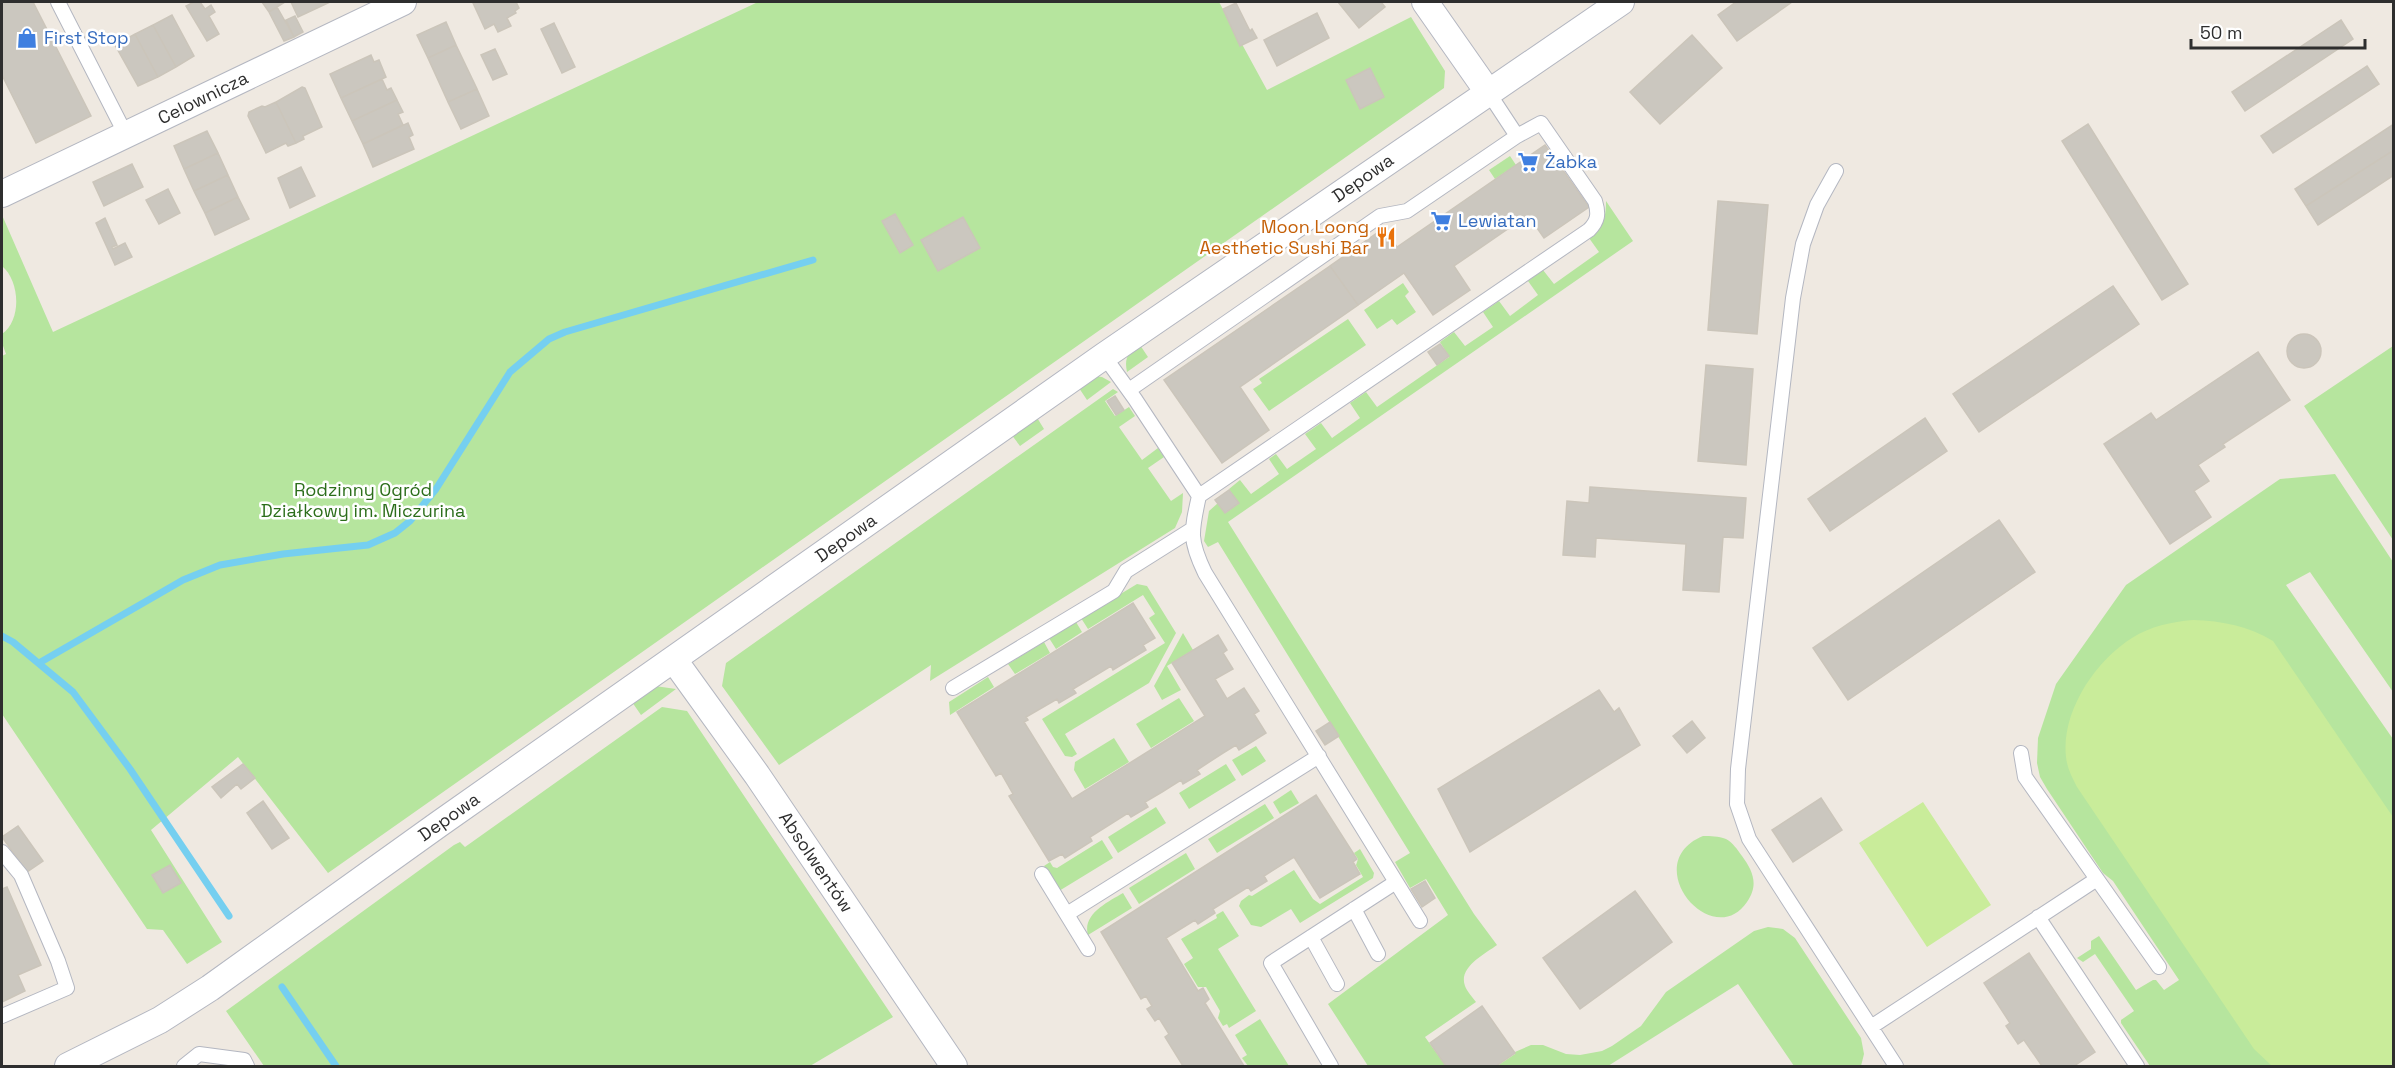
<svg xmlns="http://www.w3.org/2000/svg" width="2395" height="1068" viewBox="0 0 2395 1068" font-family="'Space Grotesk',sans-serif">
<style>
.green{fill:#b6e59e}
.pitch{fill:#c9ec9a}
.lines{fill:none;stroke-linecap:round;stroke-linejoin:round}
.stream{stroke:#75cff0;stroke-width:7}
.building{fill:#cbc7bf;stroke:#cbc5ba;stroke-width:1.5}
.lane-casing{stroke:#b4b7c1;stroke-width:16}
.street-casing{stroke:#b4b7c1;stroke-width:28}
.lane{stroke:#fff;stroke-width:14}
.street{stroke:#fff;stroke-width:26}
.labels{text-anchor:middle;stroke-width:5;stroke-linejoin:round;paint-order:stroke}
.shop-label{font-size:18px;fill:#366cbe;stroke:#fff;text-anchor:start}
.street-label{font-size:18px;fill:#2e2e2e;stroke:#fff}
.food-label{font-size:18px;fill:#c56008;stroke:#fff;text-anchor:end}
.park-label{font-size:18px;fill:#2c6e1b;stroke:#fff}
</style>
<rect width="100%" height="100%" fill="#efe9e1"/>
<path class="green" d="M 758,2 L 1219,2 L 1267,90 L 1411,17 L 1445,71 L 1444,88 L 328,873 L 238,757 L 151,830 L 222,942 L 187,964 L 163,930 L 147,929 L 2,714 L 2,356 L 6,354 L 2,343 L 2,334 C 22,320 20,281 2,266 L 2,215 L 53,332 Z
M 1510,156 L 1516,165 L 1495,179 L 1489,170 Z
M 1606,201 L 1633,241 L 1228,522 L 1474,914 L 1497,945 C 1485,954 1458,967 1465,986 C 1467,991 1472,997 1476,1002 L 1425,1037 L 1446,1066 L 1368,1066 L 1328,1004 L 1448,915 L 1426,879 L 1410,888 L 1395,862 L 1410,853 L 1218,542 L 1208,547 L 1204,541 L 1209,511 L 1218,503 L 1225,513 L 1238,504 L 1229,489 L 1240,480 L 1251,494 L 1279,474 L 1269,459 L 1276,454 L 1287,469 L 1316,449 L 1305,434 L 1321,423 L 1332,438 L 1360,418 L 1350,403 L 1366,392 L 1377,407 L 1449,357 L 1440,342 L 1454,332 L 1465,346 L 1493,327 L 1483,312 L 1499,301 L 1510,316 L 1538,295 L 1528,281 L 1543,270 L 1554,284 L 1599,252 L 1589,238 C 1603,227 1606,219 1606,201 Z
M 1403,283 L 1409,292 L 1405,296 L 1416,312 L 1397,325 L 1392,319 L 1377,329 L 1364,310 Z
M 1348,319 L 1366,345 L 1269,411 L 1253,389 L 1262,383 L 1259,379 Z
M 1140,345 L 1148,357 L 1127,372 C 1124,358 1128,352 1140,345 Z
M 2393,346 L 2393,540 L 2304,406 Z
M 1095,376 L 1102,377 L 1111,382 L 1087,400 L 1079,388 Z
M 1113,389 L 1118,392 L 1105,401 L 1115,416 L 1129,407 L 1135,416 L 1119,427 L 1142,460 L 1158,448 L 1164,457 L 1148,468 L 1171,501 L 1183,493 L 1182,512 L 1175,528 L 930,681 L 931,665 L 779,765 L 722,686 L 726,663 Z
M 1036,416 L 1044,429 L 1020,446 L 1011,434 Z
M 2335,474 L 2393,562 L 2393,692 L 2310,572 L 2286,585 L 2393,739 L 2393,1066 L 2150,1066 L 2121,1023 L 2121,1020 L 2134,1011 L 2095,954 L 2083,962 L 2077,958 L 2091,949 L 2091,941 L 2099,936 L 2136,990 L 2153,980 L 2156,980 L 2164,990 L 2179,980 L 2113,881 L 2103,873 L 2047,789 L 2040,777 L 2037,763 L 2038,738 L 2056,684 L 2126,585 L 2280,479 Z
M 1137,584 L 1147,586 L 1176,633 L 1149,683 L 1065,734 L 1077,754 L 1072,757 L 1065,756 L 1042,719 L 1165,643 L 1149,618 L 1155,614 L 1143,595 L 1088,629 L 1081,618 Z
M 1076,622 L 1082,632 L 1056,649 L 1049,638 Z
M 1183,633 L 1193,650 L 1167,666 L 1181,690 L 1162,700 L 1154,686 Z
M 1044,642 L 1050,653 L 1015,674 L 1008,664 Z
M 988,677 L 994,687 L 950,715 L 949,702 Z
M 655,686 L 676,689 L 641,715 L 632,702 Z
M 1179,698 L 1194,721 L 1151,748 L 1136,724 Z
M 662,707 L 687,711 L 893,1017 L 810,1066 L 264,1066 L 226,1011 L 454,845 L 460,842 L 465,847 Z
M 1114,738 L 1129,762 L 1085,789 L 1074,770 L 1075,762 Z
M 1256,746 L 1266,761 L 1242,776 L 1232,760 Z
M 1226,764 L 1236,780 L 1189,809 L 1179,793 Z
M 1291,790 L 1299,803 L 1280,814 L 1273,802 Z
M 1265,804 L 1274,818 L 1217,853 L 1208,839 Z
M 1156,807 L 1166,823 L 1118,853 L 1108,837 Z
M 1703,836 C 1711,836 1718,836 1726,839 C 1733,843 1737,849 1742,856 C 1753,871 1759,885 1747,902 C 1712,953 1637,863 1703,836 Z
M 1102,840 L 1113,858 L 1059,891 L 1044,866 L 1050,862 L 1053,867 L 1057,868 Z
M 1360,849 L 1374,873 L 1373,878 L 1300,923 L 1291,909 L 1261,927 L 1251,925 L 1239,906 L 1241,901 L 1249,895 L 1252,896 L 1294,870 L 1313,899 L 1320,904 L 1363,877 L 1356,865 L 1358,859 L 1354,853 Z
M 1186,853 L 1195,869 L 1139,904 L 1129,888 Z
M 1123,893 L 1132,908 L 1088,935 C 1082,914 1108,902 1123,893 Z
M 1223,911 L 1239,936 L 1218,949 L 1256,1011 L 1229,1028 L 1227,1024 L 1223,1026 L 1218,1018 L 1220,1011 L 1206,987 L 1198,987 L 1184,964 L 1193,958 L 1181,939 L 1217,918 L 1216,915 Z
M 1768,927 L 1783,929 L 1795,938 L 1861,1038 L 1864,1054 L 1861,1066 L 1794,1066 L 1738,984 L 1608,1066 L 1497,1066 L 1515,1054 L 1515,1052 L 1531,1045 L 1543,1045 L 1566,1054 L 1580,1055 L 1602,1051 L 1612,1046 L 1641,1026 L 1666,992 L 1754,931 Z
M 1260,1019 L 1289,1066 L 1248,1066 L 1242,1058 L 1247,1055 L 1235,1035 Z"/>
<path class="pitch" d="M 2193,620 C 2223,621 2248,626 2273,641 L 2393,817 L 2393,1066 L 2272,1066 L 2254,1049 L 2077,787 C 2072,777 2067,768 2066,757 C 2061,712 2095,661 2132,638 C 2151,626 2171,622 2193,620 Z
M 1923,802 L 1991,905 L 1927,947 L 1859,843 Z"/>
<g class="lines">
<path class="stream" d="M 2,636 L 13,642 L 73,692 L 130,769 L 229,916
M 39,663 L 183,580 L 220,565 L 283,554 L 368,545 L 395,533 L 410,521 L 436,489 L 510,372 L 549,339 L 565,332 L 813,260
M 282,987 L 336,1066"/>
</g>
<path class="building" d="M 2,2 L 33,2 L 91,116 L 36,143 L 2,75 Z
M 194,2 L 200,2 L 205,9 L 211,5 L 215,12 L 209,16 L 219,34 L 207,41 L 186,6 Z
M 262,2 L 285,2 L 269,12 Z
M 291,2 L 330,2 L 298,17 Z
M 476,2 L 516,2 L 519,8 L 515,11 L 516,13 L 507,18 L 511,26 L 498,32 L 494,24 L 485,29 L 473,3 Z
M 1338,2 L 1381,2 L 1385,7 L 1359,28 Z
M 1736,2 L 1792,2 L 1737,41 L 1718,15 Z
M 1236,3 L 1250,31 L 1252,29 L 1257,38 L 1240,46 L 1223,9 Z
M 277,7 L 294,37 L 284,41 L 269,12 Z
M 1317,13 L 1329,38 L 1277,66 L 1264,40 Z
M 172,15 L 194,56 L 176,67 L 153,25 Z
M 295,16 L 303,32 L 294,37 L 286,20 Z
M 2341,20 L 2353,39 L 2245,111 L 2232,92 Z
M 446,22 L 456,45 L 428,58 L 417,35 Z
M 554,23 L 575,67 L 562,73 L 541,29 Z
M 153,25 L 176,67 L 158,77 L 135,34 Z
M 135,34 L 158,77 L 138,86 L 115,45 Z
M 1692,35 L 1722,68 L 1660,124 L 1630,92 Z
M 456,45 L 477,89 L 448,102 L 428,58 Z
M 495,49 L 507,74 L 493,80 L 481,55 Z
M 371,55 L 374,62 L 379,60 L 386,77 L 341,98 L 330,74 Z
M 2367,66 L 2379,84 L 2273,153 L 2261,136 Z
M 1370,68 L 1384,97 L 1360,109 L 1346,80 Z
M 382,79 L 387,90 L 391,88 L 397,100 L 352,121 L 341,98 Z
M 302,87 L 305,88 L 322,127 L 303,136 L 304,139 L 296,143 L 276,102 Z
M 477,89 L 489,116 L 461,129 L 448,102 Z
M 397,100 L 403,112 L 398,114 L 403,125 L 363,144 L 352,121 Z
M 276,102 L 296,143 L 288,146 L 286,143 L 266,153 L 248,116 L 249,112 L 262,106 L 265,107 Z
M 408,123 L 413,135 L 409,137 L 414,149 L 373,167 L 363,144 Z
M 2088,124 L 2188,284 L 2162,300 L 2062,141 Z
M 2394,124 L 2394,150 L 2306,206 L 2295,189 Z
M 207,131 L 218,153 L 184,169 L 174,146 Z
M 1545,145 L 1589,207 L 1544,238 L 1528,215 L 1454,266 L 1470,290 L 1433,315 L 1404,273 L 1358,305 L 1330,266 L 1384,228 L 1397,247 Z
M 2394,150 L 2394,175 L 2318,225 L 2306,206 Z
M 218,153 L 228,175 L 194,191 L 184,169 Z
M 132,164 L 143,187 L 104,206 L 93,182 Z
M 301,167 L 315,196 L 290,208 L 278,178 Z
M 228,175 L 238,197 L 205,213 L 194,191 Z
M 168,189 L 180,213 L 159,224 L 146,200 Z
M 238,197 L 249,219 L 215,235 L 205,213 Z
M 1718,201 L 1768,205 L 1757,334 L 1708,330 Z
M 895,214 L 913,245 L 900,253 L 882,221 Z
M 963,217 L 980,248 L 938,271 L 921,240 Z
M 105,218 L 117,245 L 112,247 L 113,249 L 125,243 L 132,257 L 115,265 L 96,223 Z
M 1330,266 L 1358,305 L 1240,387 L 1269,430 L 1222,463 L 1164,380 Z
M 2113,286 L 2139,324 L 1979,432 L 1953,394 Z
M2287 351a17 17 0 1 1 34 0a17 17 0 1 1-34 0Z
M 1440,344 L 1449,356 L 1437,365 L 1428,352 Z
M 2258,352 L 2290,400 L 2223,444 L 2225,447 L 2198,465 L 2209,481 L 2194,491 L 2211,517 L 2170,544 L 2104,444 L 2151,413 L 2156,420 Z
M 1706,365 L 1753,369 L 1746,465 L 1698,461 Z
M 1115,396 L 1124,410 L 1116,415 L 1107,401 Z
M 1925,418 L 1947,451 L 1830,531 L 1808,499 Z
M 1590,487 L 1746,498 L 1743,538 L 1723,537 L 1719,592 L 1683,590 L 1686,544 L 1596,538 L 1595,557 L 1563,555 L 1567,501 L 1589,503 Z
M 1229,490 L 1239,503 L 1225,513 L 1215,500 Z
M 1999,520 L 2035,572 L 1848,700 L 1813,648 Z
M 1133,603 L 1155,638 L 1143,645 L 1146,650 L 1113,670 L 1111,666 L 1073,689 L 1076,693 L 1059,703 L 1057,699 L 1026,717 L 1028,720 L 1024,722 L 1072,799 L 1205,716 L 1172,663 L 1218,635 L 1227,650 L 1223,653 L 1233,669 L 1215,679 L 1227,699 L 1244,688 L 1259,711 L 1254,714 L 1266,733 L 1239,750 L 1236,745 L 1223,753 L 1197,770 L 1200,774 L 1183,784 L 1181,780 L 1162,792 L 1145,802 L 1148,807 L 1131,817 L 1128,813 L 1090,837 L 1092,841 L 1065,858 L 1062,854 L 1049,861 L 1009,796 L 1013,794 L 1001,773 L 996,776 L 957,712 Z
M 1599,690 L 1614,712 L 1619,708 L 1640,745 L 1470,852 L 1438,789 Z
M 1692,721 L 1705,738 L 1687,753 L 1673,736 Z
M 1330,722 L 1339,736 L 1325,745 L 1316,731 Z
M 243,764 L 255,778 L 241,789 L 237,784 L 221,798 L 212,787 Z
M 1316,795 L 1357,859 L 1353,862 L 1360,874 L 1320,898 L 1294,857 L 1264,876 L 1267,881 L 1251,891 L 1248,887 L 1213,909 L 1215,913 L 1198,924 L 1195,920 L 1166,938 L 1198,991 L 1203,988 L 1209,999 L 1205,1003 L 1244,1066 L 1183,1066 L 1165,1037 L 1169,1034 L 1159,1018 L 1155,1021 L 1147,1009 L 1152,1006 L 1146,996 L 1141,999 L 1101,932 Z
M 1821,798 L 1842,830 L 1793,862 L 1772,830 Z
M 263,801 L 289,838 L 272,849 L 247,813 Z
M 18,826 L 43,861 L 27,872 L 2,837 Z
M 170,865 L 181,883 L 163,893 L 152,875 Z
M 1425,881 L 1435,898 L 1422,907 L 1411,889 Z
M 7,887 L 41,965 L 18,975 L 25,991 L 2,1002 L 2,889 Z
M 1635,891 L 1672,942 L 1580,1009 L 1543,958 Z
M 2029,953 L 2095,1052 L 2074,1066 L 2042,1066 L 2024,1040 L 2018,1044 L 2006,1026 L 2010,1023 L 1984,983 Z
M 1482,1006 L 1515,1053 L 1496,1066 L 1446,1066 L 1430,1043 Z"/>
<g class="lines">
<g class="lane-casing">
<path id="lane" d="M 58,2 L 126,135
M 1836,171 L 1817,205 L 1803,244 L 1793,298 L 1738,769 L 1737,804 L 1749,839 L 1896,1066
M 1104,356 L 1135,399 L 1199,496 C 1191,532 1189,540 1205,573 L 1396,882 L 1271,963 L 1331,1066
M 1129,390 L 1380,216 L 1407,211 L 1517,136
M 1199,496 L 1589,230 C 1598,221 1599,214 1595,201 L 1541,123 L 1517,136 L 1488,92
M 953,688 L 1114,591 L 1126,571 L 1191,530
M 2021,753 L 2025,777 L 2159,967
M 2,852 L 21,875 L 58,961 L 67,988 L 2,1016
M 1042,874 L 1088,949
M 1396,882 L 1420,921
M 1354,909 L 1378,954
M 1067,914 L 1319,756
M 2038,917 L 2137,1066
M 1311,937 L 1337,984
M 1871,1027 L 2097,879
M 184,1066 L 199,1054 L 244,1060 L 247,1066"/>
</g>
<g class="street-casing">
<path id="street" d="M 1425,2 L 1488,92
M 2,194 L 403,2
M 674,660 L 757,775 L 954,1066
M 68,1066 L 160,1020 L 210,988 L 439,824 L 1104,356 L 1621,2"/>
</g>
<use href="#lane" class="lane"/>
<use href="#street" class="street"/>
</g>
<defs>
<g id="shop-bare" transform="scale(1.62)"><path d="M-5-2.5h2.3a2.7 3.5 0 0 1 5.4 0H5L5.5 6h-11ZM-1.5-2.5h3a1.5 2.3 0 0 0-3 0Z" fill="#3f7fe0" stroke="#fff" stroke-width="2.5" paint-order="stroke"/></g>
<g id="supermarket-bare" transform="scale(1.62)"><path d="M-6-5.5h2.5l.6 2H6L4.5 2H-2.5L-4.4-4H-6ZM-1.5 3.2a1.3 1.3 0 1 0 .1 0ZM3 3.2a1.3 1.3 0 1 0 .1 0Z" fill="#3f7fe0" stroke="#fff" stroke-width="2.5" paint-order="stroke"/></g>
<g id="restaurant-bare" transform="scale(1.62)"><path d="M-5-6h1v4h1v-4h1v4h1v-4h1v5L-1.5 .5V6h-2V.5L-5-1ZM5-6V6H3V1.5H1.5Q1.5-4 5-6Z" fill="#e8710a" stroke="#fff" stroke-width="2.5" paint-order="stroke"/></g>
</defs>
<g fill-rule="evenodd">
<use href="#shop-bare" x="27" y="38"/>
<use href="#supermarket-bare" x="1528" y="162"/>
<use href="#supermarket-bare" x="1441" y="221"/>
<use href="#restaurant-bare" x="1386" y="237"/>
</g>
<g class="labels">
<g class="shop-label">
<text x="44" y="44">First Stop</text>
<text x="1545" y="168">Żabka</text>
<text x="1458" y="227">Lewiatan</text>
</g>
<g class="street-label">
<text transform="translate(203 98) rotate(-26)" y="6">Celownicza</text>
<text transform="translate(1363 178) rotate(-35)" y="6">Depowa</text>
<text transform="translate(846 538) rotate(-35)" y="6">Depowa</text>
<text transform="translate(449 817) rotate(-35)" y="6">Depowa</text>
<text transform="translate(816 862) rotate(56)" y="6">Absolwentów</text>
</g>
<g class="food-label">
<text x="1369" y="233">Moon Loong<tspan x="1369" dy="21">Aesthetic Sushi Bar</tspan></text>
</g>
<g class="park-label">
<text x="363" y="496">Rodzinny Ogród<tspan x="363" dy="21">Działkowy im. Miczurina</tspan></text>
</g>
</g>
<rect width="2395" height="1068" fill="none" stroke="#2e2e2e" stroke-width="6"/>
<path d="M2191 39v9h174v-9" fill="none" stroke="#2e2e2e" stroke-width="3"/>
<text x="2200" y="39" font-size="18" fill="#2e2e2e" stroke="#ffffff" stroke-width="4.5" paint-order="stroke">50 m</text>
</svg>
